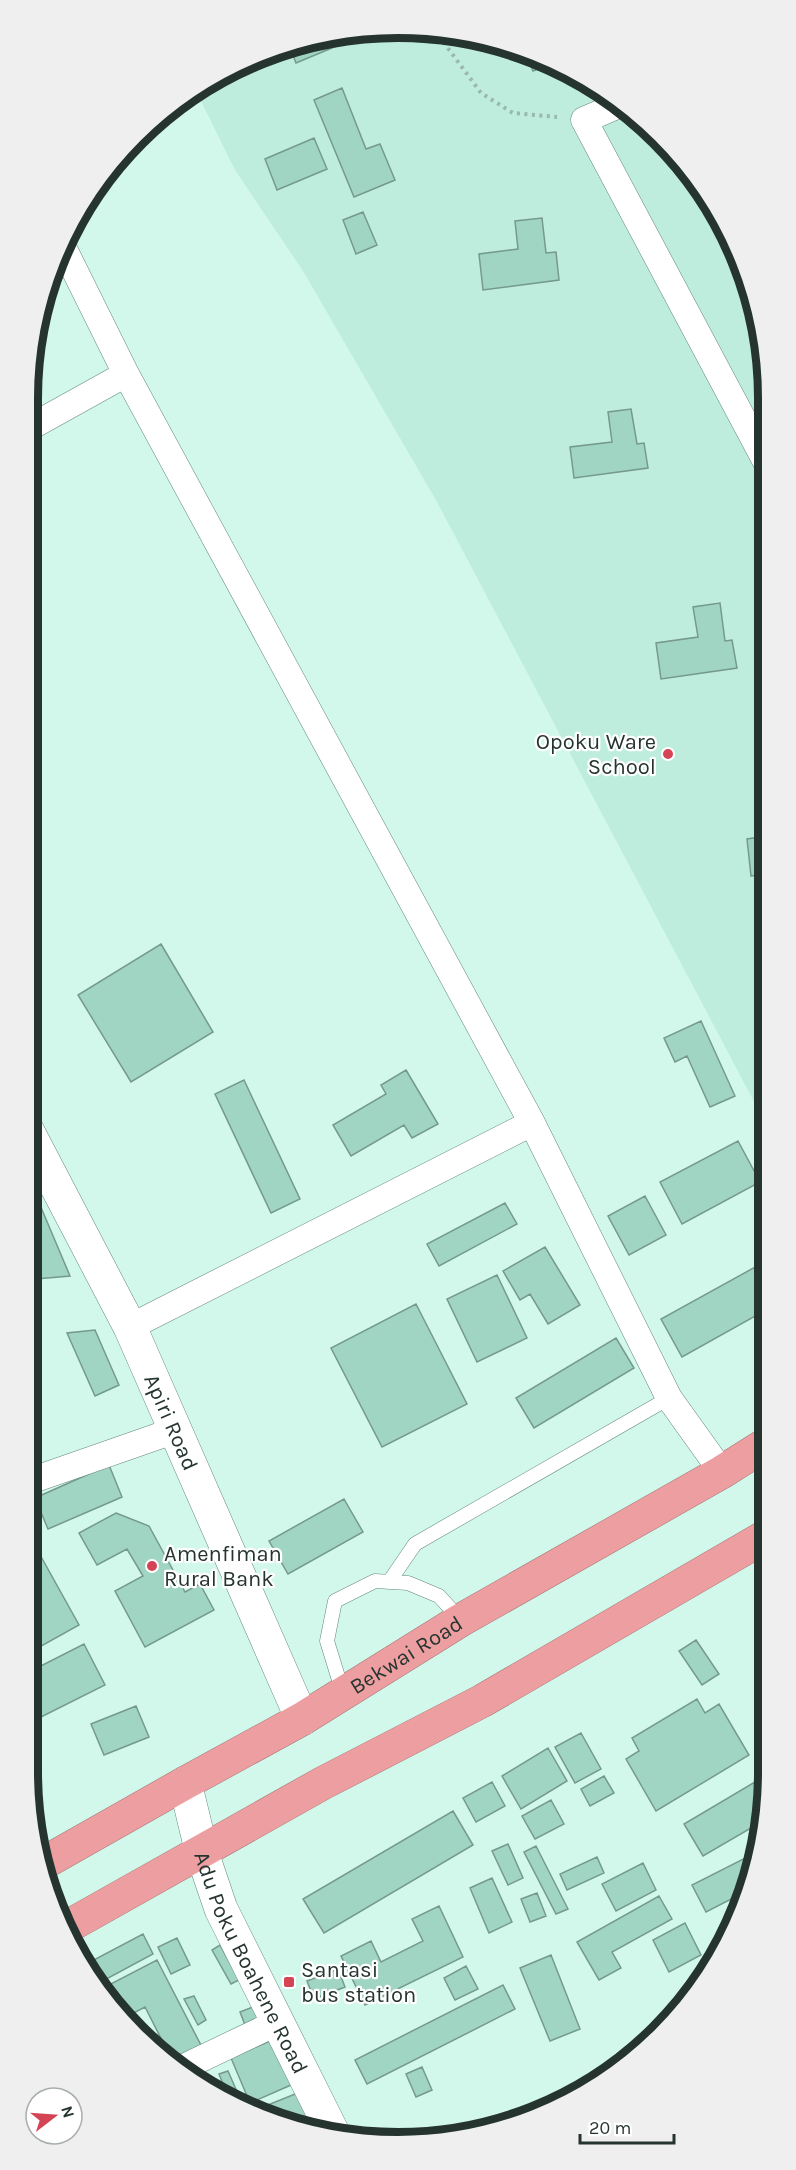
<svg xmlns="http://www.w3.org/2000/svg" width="796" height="2170" viewBox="0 0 796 2170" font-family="Karla,sans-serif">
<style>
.built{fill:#bfeddd}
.building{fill:#a0d5c4;stroke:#75998d;stroke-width:1.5}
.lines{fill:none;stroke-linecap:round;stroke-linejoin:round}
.lane-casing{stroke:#65887d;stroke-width:15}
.street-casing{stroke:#65887d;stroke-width:27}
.secondary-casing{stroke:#65887d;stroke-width:34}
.highway-casing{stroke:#a77979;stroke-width:34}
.path{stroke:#9ab8ae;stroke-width:4;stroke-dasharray:3 4.5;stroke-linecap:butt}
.lane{stroke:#fff;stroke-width:14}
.street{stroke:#fff;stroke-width:26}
.secondary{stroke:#fff;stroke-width:33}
.highway{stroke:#ec9ea0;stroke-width:33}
.poi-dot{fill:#d44454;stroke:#fff;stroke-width:2}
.labels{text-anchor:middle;stroke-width:4.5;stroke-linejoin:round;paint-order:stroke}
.poi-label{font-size:22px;fill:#263430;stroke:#fff;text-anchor:start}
.street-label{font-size:22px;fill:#263430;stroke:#fff}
.rim{fill:none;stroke:#263430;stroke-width:8}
</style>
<rect width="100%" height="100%" fill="#d2f8eb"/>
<path class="built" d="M 350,30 L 494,40 L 604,89 L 677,154 L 731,234 L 766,349 L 768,1128 L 437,502 L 303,271 L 235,170 L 196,91 L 213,77 Z"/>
<path class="building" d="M 335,35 L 339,45 L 296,63 L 291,50 Z
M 526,54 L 549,65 L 533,71 Z
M 342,88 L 366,149 L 380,144 L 395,180 L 354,197 L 314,100 Z
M 314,138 L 327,169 L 277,190 L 265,159 Z
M 363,212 L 377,245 L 356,254 L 343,220 Z
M 542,218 L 546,253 L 556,252 L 559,280 L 483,290 L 479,254 L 518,249 L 515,221 Z
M 631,409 L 637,444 L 644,443 L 648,468 L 574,478 L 570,447 L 612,442 L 608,412 Z
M 720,603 L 725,641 L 732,640 L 737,668 L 661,679 L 656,643 L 698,637 L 693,607 Z
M 767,836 L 767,874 L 751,876 L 747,839 Z
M 161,944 L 213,1032 L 131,1082 L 78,995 Z
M 701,1021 L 735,1096 L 710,1107 L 687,1056 L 675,1062 L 664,1038 Z
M 406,1070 L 438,1124 L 412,1138 L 404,1125 L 351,1156 L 333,1125 L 386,1094 L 381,1085 Z
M 244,1080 L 300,1199 L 271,1213 L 215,1094 Z
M 738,1141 L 760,1182 L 682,1224 L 660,1182 Z
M 645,1196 L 666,1235 L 629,1255 L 608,1216 Z
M 505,1203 L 517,1224 L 439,1266 L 427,1244 Z
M 40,1205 L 70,1276 L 36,1279 L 27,1257 L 27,1211 Z
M 545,1247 L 580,1305 L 548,1324 L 530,1294 L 520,1300 L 503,1271 Z
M 768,1260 L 768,1309 L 682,1357 L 661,1319 Z
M 497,1275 L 527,1338 L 477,1362 L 447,1299 Z
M 416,1304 L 467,1404 L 382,1447 L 331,1348 Z
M 95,1330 L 119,1385 L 95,1396 L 67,1333 Z
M 616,1338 L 634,1368 L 534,1428 L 516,1398 Z
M 109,1465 L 122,1497 L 48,1529 L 35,1498 Z
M 344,1499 L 363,1532 L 288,1574 L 269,1541 Z
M 116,1513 L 149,1526 L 185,1592 L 200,1584 L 214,1610 L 145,1647 L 115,1591 L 143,1576 L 127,1549 L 97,1565 L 79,1533 Z
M 34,1544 L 79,1625 L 27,1654 L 27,1548 Z
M 696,1640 L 719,1674 L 702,1685 L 679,1651 Z
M 84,1644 L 105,1685 L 27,1724 L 27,1673 Z
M 697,1699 L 705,1713 L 719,1704 L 749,1755 L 656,1811 L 626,1759 L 639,1751 L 632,1738 Z
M 136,1706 L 149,1737 L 104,1755 L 91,1724 Z
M 581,1733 L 601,1769 L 575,1783 L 555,1747 Z
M 548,1748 L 567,1781 L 521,1809 L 502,1776 Z
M 604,1776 L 614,1793 L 590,1806 L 581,1789 Z
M 760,1779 L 767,1790 L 763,1821 L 703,1856 L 684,1824 Z
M 492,1782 L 505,1806 L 476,1822 L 463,1798 Z
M 551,1800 L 564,1824 L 535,1839 L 522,1816 Z
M 453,1811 L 473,1845 L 324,1933 L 303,1899 Z
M 508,1844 L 523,1878 L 508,1885 L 492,1851 Z
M 536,1846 L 568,1909 L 556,1914 L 524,1852 Z
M 759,1851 L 756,1868 L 745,1892 L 706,1912 L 692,1885 Z
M 597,1857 L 604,1873 L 567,1890 L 560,1874 Z
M 643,1863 L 656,1890 L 616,1911 L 602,1884 Z
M 492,1878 L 512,1922 L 489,1933 L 470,1888 Z
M 537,1893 L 546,1916 L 530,1922 L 521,1899 Z
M 659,1896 L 672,1919 L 612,1952 L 621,1968 L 599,1980 L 577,1942 Z
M 439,1906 L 463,1957 L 365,2005 L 341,1956 L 371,1941 L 381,1962 L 423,1941 L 412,1919 Z
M 685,1923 L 701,1955 L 669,1972 L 653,1940 Z
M 143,1934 L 153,1954 L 99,1983 L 88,1963 Z
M 177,1938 L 190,1965 L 171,1974 L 158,1947 Z
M 220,1945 L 239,1980 L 231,1984 L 212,1950 Z
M 551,1955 L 580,2029 L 550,2041 L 520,1968 Z
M 157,1960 L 204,2051 L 178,2065 L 172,2060 L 145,2007 L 122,2019 L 103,1988 Z
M 466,1966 L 478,1989 L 455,2000 L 444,1978 Z
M 338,1969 L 345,1987 L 314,1999 L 307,1981 Z
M 503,1985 L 515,2009 L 367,2084 L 355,2060 Z
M 194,1996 L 206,2020 L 198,2025 L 184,1999 Z
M 258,2005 L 263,2018 L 245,2025 L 240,2012 Z
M 272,2040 L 291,2085 L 250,2103 L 231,2058 Z
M 422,2067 L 432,2090 L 416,2097 L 406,2074 Z
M 228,2071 L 242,2103 L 229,2099 L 219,2074 Z
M 212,2081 L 218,2095 L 202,2085 Z
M 300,2092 L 314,2128 L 258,2109 Z"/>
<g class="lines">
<g class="lane-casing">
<path id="lane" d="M 389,1582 L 415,1544 L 669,1398
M 343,1693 L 327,1641 L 335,1601 L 375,1581 L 408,1583 L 439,1596 L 461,1620"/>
</g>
<g class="street-casing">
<path id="street" d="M 621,104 L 584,120 L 766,462
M 65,251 L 126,374 L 532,1123 L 669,1398 L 722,1472
M 27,429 L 126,374
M 130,1327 L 532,1123
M 27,1482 L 176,1430
M 182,2068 L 278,2022"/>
</g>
<g class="secondary-casing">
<g id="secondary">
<path id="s1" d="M 27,1130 L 130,1327 L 302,1719"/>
<path id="s2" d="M 185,1783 L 202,1853 L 221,1909 L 334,2135"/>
</g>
</g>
<g class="highway-casing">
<g id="highway">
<path id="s3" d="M 42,1864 L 185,1783 L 302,1719 L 461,1620 L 722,1472 L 768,1443"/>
<path d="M 67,1927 L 323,1783 L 482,1701 L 768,1535"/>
</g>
</g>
<path class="path" d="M 439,36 L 481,93 L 513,113 L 557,117"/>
<use href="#lane" class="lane"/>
<use href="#street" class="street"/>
<use href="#secondary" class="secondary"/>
<use href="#highway" class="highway"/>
</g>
<g class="poi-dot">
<circle cx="668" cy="754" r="6"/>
<circle cx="152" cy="1566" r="6"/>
<rect x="283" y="1976" width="12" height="12" rx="3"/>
</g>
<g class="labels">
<g class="poi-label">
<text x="656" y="749" text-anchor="end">Opoku Ware<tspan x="656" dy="25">School</tspan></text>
<text x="164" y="1561">Amenfiman<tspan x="164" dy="25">Rural Bank</tspan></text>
<text x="301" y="1977">Santasi<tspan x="301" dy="25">bus station</tspan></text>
</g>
<g class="street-label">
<text dy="8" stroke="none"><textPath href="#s1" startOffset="326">Apiri Road</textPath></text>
<text dy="8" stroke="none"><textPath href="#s3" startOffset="420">Bekwai Road</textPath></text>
<text dy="8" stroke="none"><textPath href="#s2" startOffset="192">Adu Poku Boahene Road</textPath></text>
</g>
</g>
<path d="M0 0H796V2170H0ZM398 38H398A360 360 0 0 1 758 398V1772A360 360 0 0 1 398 2132H398A360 360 0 0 1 38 1772V398A360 360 0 0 1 398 38Z" fill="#eeefee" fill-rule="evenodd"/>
<path class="rim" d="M398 38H398A360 360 0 0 1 758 398V1772A360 360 0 0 1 398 2132H398A360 360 0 0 1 38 1772V398A360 360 0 0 1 398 38Z"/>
<g transform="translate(54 2116) rotate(73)"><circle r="28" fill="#ffffff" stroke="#a8aeac" stroke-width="1.5"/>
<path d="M0-4.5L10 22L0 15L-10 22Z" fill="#d44454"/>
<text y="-9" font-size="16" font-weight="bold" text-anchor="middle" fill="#263430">N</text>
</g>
<path d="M580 2134v9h94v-9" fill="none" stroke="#263430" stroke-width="3"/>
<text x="589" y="2134" font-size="18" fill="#263430" stroke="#ffffff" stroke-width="4.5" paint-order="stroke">20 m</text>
</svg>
